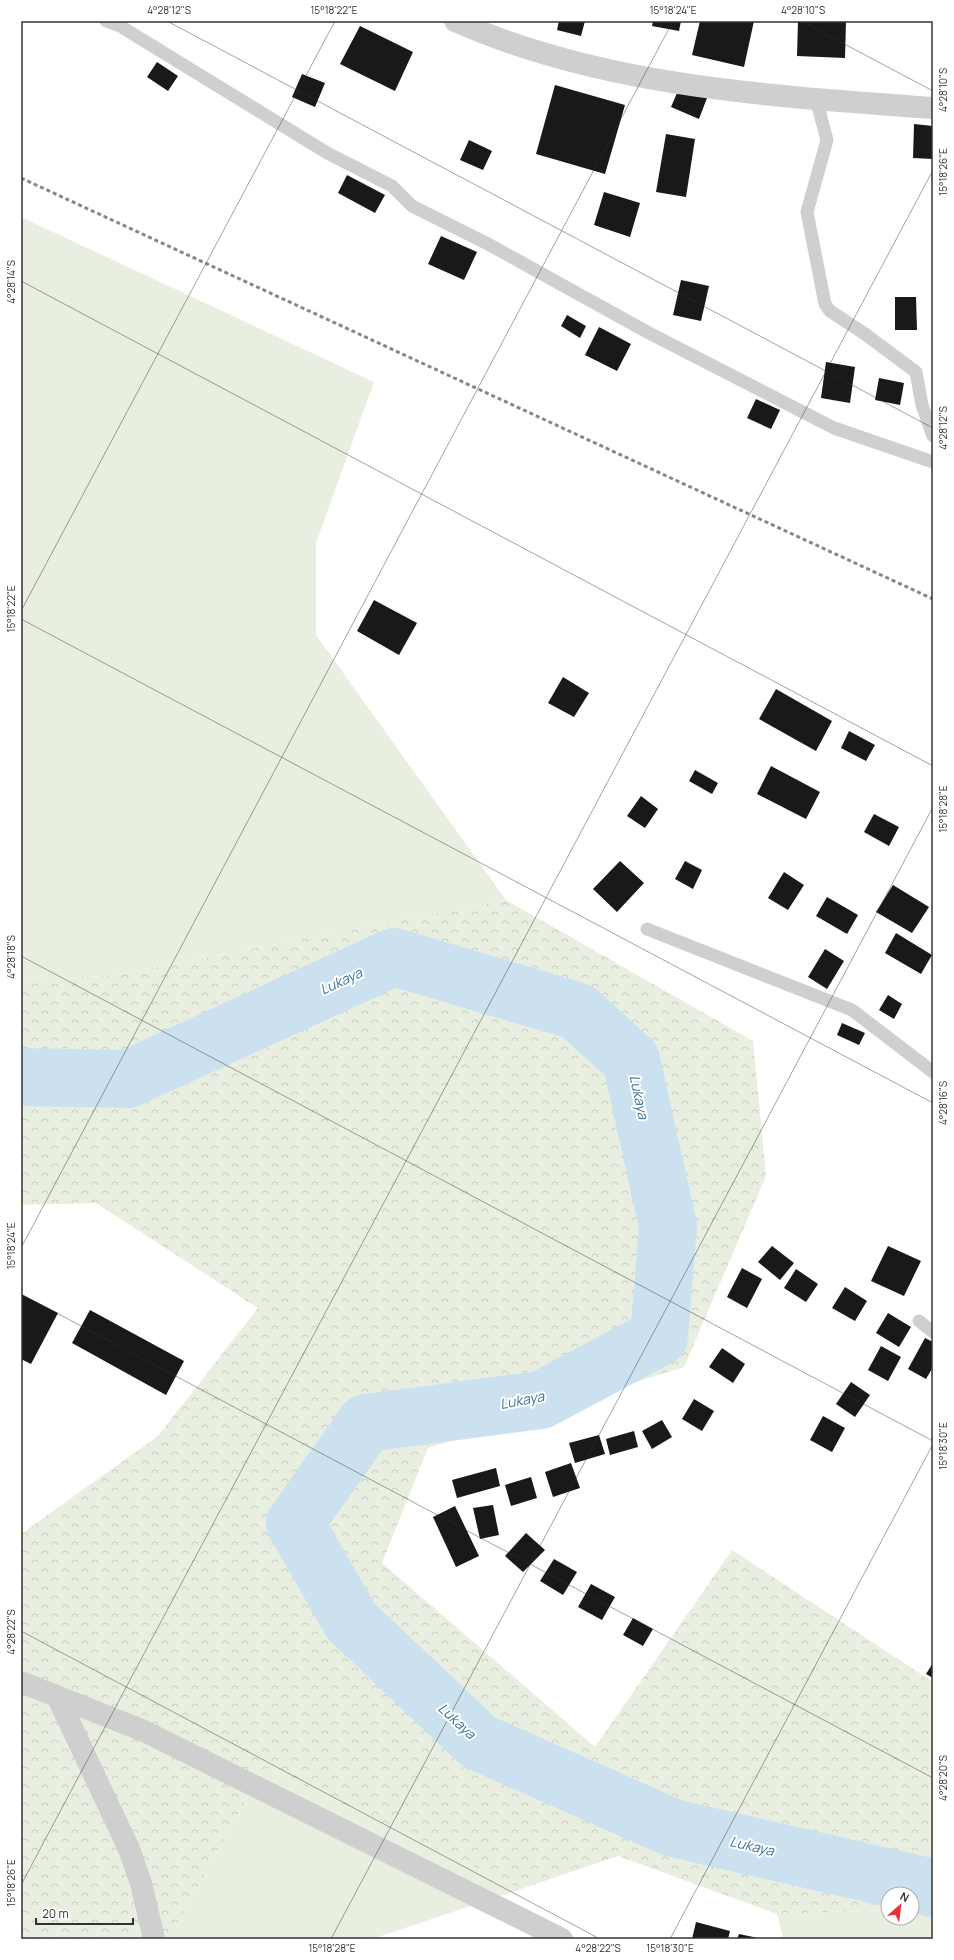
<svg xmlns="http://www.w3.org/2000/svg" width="954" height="1960" viewBox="0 0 954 1960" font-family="Manrope,sans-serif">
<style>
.green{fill:#e8efe0}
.forest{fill:url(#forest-crowns)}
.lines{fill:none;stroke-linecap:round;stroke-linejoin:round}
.river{stroke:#cce1ef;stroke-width:58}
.building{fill:#191919}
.service{stroke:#cfcfcf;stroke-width:13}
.minor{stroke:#cfcfcf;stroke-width:22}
.rail{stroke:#878787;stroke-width:3;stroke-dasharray:4 3;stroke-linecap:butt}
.ticks{fill:none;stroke:#323232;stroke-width:1;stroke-opacity:0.45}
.labels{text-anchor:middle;stroke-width:4;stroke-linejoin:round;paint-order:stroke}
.water-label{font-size:14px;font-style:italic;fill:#39739b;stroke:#fff}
.neatline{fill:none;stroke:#323232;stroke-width:1.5}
.ticks-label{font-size:10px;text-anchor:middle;fill:#323232}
</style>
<defs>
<pattern id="forest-crowns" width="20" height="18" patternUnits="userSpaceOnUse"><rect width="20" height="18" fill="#e8efe0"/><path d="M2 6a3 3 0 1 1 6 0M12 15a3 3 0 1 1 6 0" fill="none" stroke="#c7cdc1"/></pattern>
</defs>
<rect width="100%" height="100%" fill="#fff"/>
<path class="green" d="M 21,217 L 374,382 L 316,543 L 316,635 L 506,900 L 110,976 L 21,979 Z
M 264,1767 L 521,1889 L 372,1939 L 173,1939 L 182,1915 Z
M 933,1909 L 933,1939 L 783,1939 L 777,1914 L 888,1910 L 888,1918 L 912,1918 L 912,1910 Z"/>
<path class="forest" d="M 506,900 L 753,1041 L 766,1176 L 684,1367 L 428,1448 L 382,1563 L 595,1747 L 732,1550 L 933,1682 L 933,1909 L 912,1910 L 912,1894 L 888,1894 L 888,1910 L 777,1914 L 618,1856 L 521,1889 L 264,1767 L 182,1915 L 173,1939 L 21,1939 L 21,1534 L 158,1436 L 258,1308 L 96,1203 L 21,1205 L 21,979 L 110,976 Z"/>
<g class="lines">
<path class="river" d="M 21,1077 L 128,1079 L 394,957 L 577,1011 L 631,1060 L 668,1226 L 659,1337 L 541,1400 L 366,1423 L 295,1523 L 351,1621 L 479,1742 L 673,1828 L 933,1888"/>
</g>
<path class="building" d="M 559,21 L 585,21 L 581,36 L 557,30 Z
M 653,21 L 681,21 L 679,31 L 652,26 Z
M 700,21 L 754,21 L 744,67 L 692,55 Z
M 798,21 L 846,21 L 845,58 L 797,56 Z
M 360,26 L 413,52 L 395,91 L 340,64 Z
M 157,62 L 178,76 L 168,91 L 147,77 Z
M 302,74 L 325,83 L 315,107 L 292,97 Z
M 555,85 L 625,105 L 605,174 L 536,154 Z
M 680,86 L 707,98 L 699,119 L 671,107 Z
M 914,124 L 933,126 L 933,159 L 913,158 Z
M 666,134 L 695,139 L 686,197 L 656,192 Z
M 469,140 L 492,151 L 483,170 L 460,160 Z
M 347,175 L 385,195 L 375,213 L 338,193 Z
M 604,192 L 640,203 L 630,237 L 594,225 Z
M 441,236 L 477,252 L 464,280 L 428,264 Z
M 681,280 L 709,286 L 701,321 L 673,315 Z
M 895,297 L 916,297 L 917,330 L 895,330 Z
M 567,315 L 586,326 L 580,338 L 561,326 Z
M 599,327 L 631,344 L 617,371 L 585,355 Z
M 826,362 L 855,367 L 850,403 L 821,398 Z
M 879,378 L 904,383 L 900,405 L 875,400 Z
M 756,399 L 780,410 L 771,429 L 747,418 Z
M 374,600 L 417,623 L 399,655 L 357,631 Z
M 563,677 L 589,693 L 574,717 L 548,703 Z
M 776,689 L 832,721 L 816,751 L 759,719 Z
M 849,731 L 875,745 L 866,761 L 841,748 Z
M 771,766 L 820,792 L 806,819 L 757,794 Z
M 695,770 L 718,783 L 712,794 L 689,781 Z
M 641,796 L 658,809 L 645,828 L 627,816 Z
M 874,814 L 899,827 L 889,846 L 864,832 Z
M 620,861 L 644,883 L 617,912 L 593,889 Z
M 685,861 L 702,870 L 693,889 L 675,879 Z
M 784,872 L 804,885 L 788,910 L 768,898 Z
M 893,885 L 929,907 L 912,933 L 876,912 Z
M 827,897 L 858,915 L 847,934 L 816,916 Z
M 896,933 L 932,955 L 921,974 L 885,953 Z
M 825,949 L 844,961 L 827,989 L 808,977 Z
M 888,995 L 902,1004 L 894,1019 L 879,1010 Z
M 842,1023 L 865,1033 L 859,1045 L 837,1035 Z
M 772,1246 L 794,1263 L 780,1280 L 758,1262 Z
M 888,1246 L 921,1261 L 904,1296 L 871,1281 Z
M 742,1268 L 762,1279 L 747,1308 L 727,1297 Z
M 796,1269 L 818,1284 L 806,1302 L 784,1288 Z
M 845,1287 L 867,1301 L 855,1321 L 832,1308 Z
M 21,1294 L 58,1313 L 31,1364 L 21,1359 Z
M 90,1310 L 184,1361 L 166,1395 L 72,1343 Z
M 888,1313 L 911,1327 L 899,1347 L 876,1333 Z
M 925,1338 L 933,1342 L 933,1367 L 926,1379 L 908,1369 Z
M 881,1346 L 901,1357 L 888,1381 L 868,1370 Z
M 722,1348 L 745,1364 L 733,1383 L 709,1367 Z
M 851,1382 L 870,1395 L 855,1417 L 836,1404 Z
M 694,1399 L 714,1411 L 702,1431 L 682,1419 Z
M 823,1416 L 845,1428 L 832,1452 L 810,1440 Z
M 662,1420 L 672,1437 L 652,1449 L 642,1431 Z
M 634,1431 L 638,1447 L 610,1455 L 606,1439 Z
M 599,1435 L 605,1454 L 575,1463 L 569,1443 Z
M 571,1463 L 580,1488 L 553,1497 L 545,1472 Z
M 496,1468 L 500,1486 L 457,1498 L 452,1480 Z
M 531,1477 L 537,1498 L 511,1506 L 505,1485 Z
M 493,1505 L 499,1535 L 480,1539 L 473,1508 Z
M 455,1506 L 479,1556 L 456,1567 L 433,1517 Z
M 526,1533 L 545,1550 L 523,1572 L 505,1556 Z
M 554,1559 L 577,1572 L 563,1595 L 540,1581 Z
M 591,1584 L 615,1597 L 602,1620 L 578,1607 Z
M 633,1618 L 653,1629 L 643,1646 L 623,1635 Z
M 933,1663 L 933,1678 L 926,1674 Z
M 696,1922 L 730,1931 L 728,1939 L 692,1939 Z
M 739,1934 L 758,1938 L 758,1939 L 737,1939 Z"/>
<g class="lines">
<path class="service" d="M 106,21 L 120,26 L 329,154 L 392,186 L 412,206 L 488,244 L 649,333 L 834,428 L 933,462
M 816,99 L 827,140 L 807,212 L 825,304 L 830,311 L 865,334 L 916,372 L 922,405 L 933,436
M 647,929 L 852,1010 L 933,1072
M 919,1321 L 933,1332"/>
<path class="minor" d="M 455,21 C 604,87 772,96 933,108
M 21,1682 L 144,1731 L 562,1939
M 57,1696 L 129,1849 L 141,1883 L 154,1939"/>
<path class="rail" d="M 21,178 L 933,599"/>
</g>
<path class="ticks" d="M 167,21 L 933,428M 801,21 L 933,91M 21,281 L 933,766M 21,611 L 335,21M 21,619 L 933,1103M 21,956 L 933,1441M 21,1248 L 673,21M 21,1294 L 933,1778M 21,1631 L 600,1939M 21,1885 L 933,170M 331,1939 L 933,807M 670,1939 L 933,1444"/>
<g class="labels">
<g class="water-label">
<text transform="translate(341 981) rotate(-25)" y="5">Lukaya</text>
<text transform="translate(639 1097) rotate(78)" y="5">Lukaya</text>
<text transform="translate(522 1400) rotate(-11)" y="5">Lukaya</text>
<text transform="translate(457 1721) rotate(43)" y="5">Lukaya</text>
<text transform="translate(752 1846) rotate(13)" y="5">Lukaya</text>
</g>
</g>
<rect width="954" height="1960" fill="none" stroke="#ffffff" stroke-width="44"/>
<g transform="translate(900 1906) rotate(28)"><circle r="19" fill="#ffffff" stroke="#adadad"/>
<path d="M0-3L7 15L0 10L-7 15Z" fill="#f02d37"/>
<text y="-6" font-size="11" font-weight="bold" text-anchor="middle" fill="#323232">N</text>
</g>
<path d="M36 1918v6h97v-6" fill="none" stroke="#323232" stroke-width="2"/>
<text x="42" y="1918" font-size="12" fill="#323232" stroke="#ffffff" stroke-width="3" paint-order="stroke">20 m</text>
<rect x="22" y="22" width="910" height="1916" class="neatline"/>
<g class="ticks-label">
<text x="169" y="14">4°28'12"S</text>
<text x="334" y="14">15°18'22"E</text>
<text x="673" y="14">15°18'24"E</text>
<text x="803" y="14">4°28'10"S</text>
<text transform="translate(943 90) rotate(-90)" y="4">4°28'10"S</text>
<text transform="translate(943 172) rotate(-90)" y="4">15°18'26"E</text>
<text transform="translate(11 282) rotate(-90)" y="4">4°28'14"S</text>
<text transform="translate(943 428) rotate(-90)" y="4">4°28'12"S</text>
<text transform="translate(11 609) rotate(-90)" y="4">15°18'22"E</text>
<text transform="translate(943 809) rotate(-90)" y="4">15°18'28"E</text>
<text transform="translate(11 957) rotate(-90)" y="4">4°28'18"S</text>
<text transform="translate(943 1103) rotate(-90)" y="4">4°28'16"S</text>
<text transform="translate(11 1246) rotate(-90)" y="4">15°18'24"E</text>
<text transform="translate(943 1446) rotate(-90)" y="4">15°18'30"E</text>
<text transform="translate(11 1632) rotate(-90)" y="4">4°28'22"S</text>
<text transform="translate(943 1778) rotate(-90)" y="4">4°28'20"S</text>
<text transform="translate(11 1883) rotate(-90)" y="4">15°18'26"E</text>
<text x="332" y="1952">15°18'28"E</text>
<text x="598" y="1952">4°28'22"S</text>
<text x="670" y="1952">15°18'30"E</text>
</g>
</svg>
